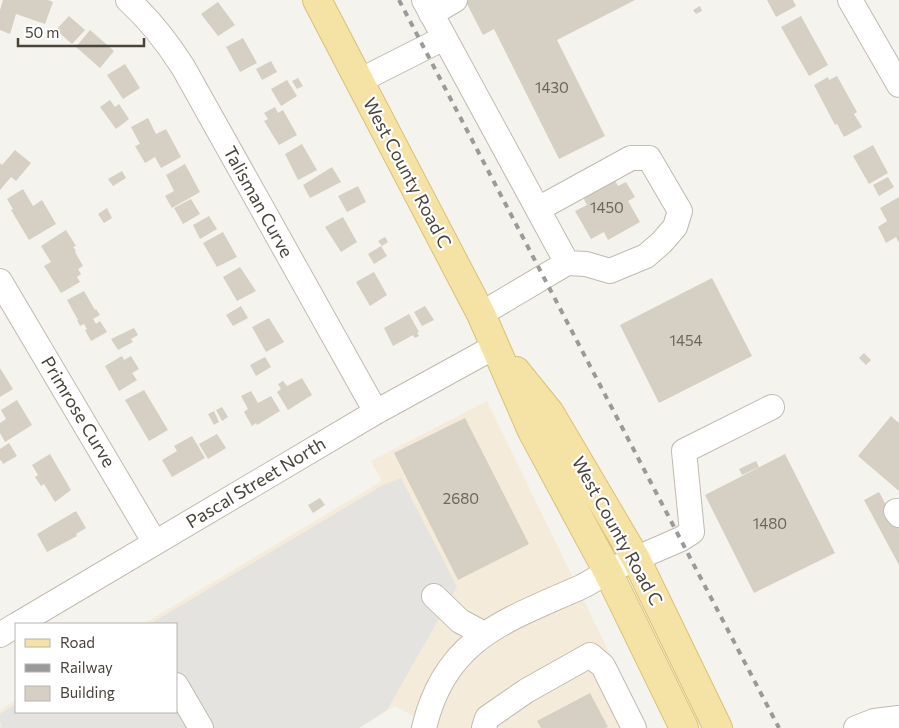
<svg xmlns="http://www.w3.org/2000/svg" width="899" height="728" viewBox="0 0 899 728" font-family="Commissioner,sans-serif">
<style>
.commercial{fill:#f4ebdb}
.parking{fill:#e4e3e0}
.building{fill:#d6cfc3}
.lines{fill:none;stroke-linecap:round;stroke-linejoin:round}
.minor-casing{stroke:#c0bbb0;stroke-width:26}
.major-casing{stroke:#dac176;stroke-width:30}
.minor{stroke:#fff;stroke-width:24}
.major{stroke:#f5e3a5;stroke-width:28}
.rail{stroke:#9a9a9a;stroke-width:4;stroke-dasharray:6 6;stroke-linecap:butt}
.labels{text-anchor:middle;stroke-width:4.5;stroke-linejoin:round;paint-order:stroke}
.number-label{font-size:15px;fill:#6c675d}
.street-label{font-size:18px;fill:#49443b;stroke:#fff}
</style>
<rect width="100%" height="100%" fill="#f5f3ed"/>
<path class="commercial" d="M 487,401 L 646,728 L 435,728 L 395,706 L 359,728 L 0,728 L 0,710 L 16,700 L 16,712 L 176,712 L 176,624 L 143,624 L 382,481 L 371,461 Z"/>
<path class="parking" d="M 401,478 L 457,587 L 387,710 L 359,728 L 0,728 L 2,726 L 0,722 L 0,714 L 16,704 L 16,712 L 176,712 L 176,624 L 150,624 L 383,485 Z"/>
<path class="building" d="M 3,0 L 48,0 L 53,2 L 45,24 L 16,14 L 10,34 L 0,30 L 0,10 Z
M 465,0 L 635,0 L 557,40 L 605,136 L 559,159 L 494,29 L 483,35 Z
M 767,0 L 793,0 L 796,6 L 776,17 Z
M 218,2 L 235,25 L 218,36 L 201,14 Z
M 700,6 L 702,11 L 696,14 L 693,10 Z
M 69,16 L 85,30 L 72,44 L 56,30 Z
M 801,16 L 828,65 L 809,76 L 781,27 Z
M 90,30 L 114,51 L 100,68 L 76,47 Z
M 243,38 L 257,63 L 240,72 L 226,47 Z
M 271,61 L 277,72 L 262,80 L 256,69 Z
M 125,64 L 140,88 L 123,99 L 107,75 Z
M 837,76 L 857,112 L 854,114 L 862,127 L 844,137 L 837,124 L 835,125 L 814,85 L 828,77 L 829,80 Z
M 298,78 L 303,86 L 297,89 L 292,81 Z
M 287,80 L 297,96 L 281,106 L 271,89 Z
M 110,100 L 115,107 L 119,104 L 129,119 L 116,129 L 100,107 Z
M 275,107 L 278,113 L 283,110 L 297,135 L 279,145 L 264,121 L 268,119 L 264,113 Z
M 148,118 L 156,134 L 166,129 L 181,157 L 161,168 L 155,157 L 145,163 L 135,146 L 140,144 L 131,127 Z
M 302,144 L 317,170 L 298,180 L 285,154 Z
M 873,145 L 888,173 L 869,184 L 853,156 Z
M 15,150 L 31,163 L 16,181 L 11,177 L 0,190 L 0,163 L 2,165 Z
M 185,164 L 200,192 L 172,208 L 165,196 L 174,191 L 166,175 Z
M 332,167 L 341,182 L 310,198 L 303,185 Z
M 122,171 L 126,178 L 113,186 L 108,179 Z
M 888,177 L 894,187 L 879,196 L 873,185 Z
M 614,179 L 618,186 L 626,182 L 635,197 L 628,201 L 640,222 L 608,240 L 604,232 L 591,239 L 575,211 L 587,205 L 582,196 Z
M 358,186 L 366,202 L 347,212 L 338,196 Z
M 23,189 L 33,206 L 42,200 L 56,224 L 29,240 L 11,210 L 13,209 L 7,199 Z
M 899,197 L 899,243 L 896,237 L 886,243 L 878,227 L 887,221 L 880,208 Z
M 191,199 L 200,214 L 183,224 L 174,208 Z
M 107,208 L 112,218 L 104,223 L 98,214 Z
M 209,216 L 217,229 L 200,239 L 193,225 Z
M 343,217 L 357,242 L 341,252 L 325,227 Z
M 66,230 L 76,246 L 73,247 L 76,251 L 75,252 L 83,266 L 78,269 L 81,274 L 77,277 L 80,282 L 61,293 L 44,266 L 51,262 L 41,246 Z
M 223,232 L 237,257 L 217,267 L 203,243 Z
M 385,237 L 388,242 L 382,246 L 378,241 Z
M 381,246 L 387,256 L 374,264 L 368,254 Z
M 240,267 L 256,291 L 237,301 L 223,277 Z
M 374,272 L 387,295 L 370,306 L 356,282 Z
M 712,278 L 752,356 L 659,403 L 620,325 Z
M 84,291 L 95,310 L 96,309 L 100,315 L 93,319 L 96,324 L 100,321 L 107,332 L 91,341 L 85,330 L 87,329 L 84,324 L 80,326 L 77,320 L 78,320 L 67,300 Z
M 241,306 L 248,318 L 233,326 L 226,315 Z
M 425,306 L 434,320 L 422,326 L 414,312 Z
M 409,314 L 419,332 L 417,333 L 419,336 L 415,338 L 413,335 L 393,346 L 384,328 Z
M 269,318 L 284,342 L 266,352 L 252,327 Z
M 134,328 L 138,335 L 131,339 L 133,342 L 118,350 L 111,339 Z
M 864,353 L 871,360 L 866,365 L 859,358 Z
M 122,356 L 124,360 L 131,356 L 139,369 L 132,373 L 137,380 L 119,391 L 105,366 Z
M 265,357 L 271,367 L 256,376 L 250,365 Z
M 0,368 L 13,389 L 0,397 Z
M 302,378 L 312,395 L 288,410 L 277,392 L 281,389 L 278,384 L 283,381 L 287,386 Z
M 144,390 L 168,430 L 149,441 L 125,400 Z
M 251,391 L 258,403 L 271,396 L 280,411 L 257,425 L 256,423 L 252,426 L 244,412 L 248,409 L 241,396 Z
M 17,400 L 32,425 L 5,442 L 0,433 L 0,423 L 6,419 L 1,410 Z
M 222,407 L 228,417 L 222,421 L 216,410 Z
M 214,411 L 219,422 L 214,425 L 208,414 Z
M 891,416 L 899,423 L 899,491 L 858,456 Z
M 465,418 L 529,544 L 458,580 L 394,453 Z
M 217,434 L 226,448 L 208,459 L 199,444 Z
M 192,436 L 205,458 L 172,477 L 162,460 L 177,451 L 174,446 Z
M 9,443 L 17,456 L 3,464 L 1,460 L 0,461 L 0,449 Z
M 50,454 L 71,490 L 55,502 L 44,484 L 41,486 L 35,477 L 38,475 L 32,465 Z
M 785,454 L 835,553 L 754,593 L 705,495 Z
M 756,461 L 759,467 L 742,475 L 739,469 Z
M 879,492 L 899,529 L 899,565 L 864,500 Z
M 320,498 L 325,505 L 313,513 L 308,505 Z
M 76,511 L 86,528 L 76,534 L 77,536 L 47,552 L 37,534 Z
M 590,693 L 608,727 L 605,728 L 541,728 L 537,721 Z"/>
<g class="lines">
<g class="minor-casing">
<path id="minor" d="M 128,0 C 150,20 167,42 183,67 L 376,412
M 424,0 L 567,263
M 850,0 L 899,85
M 431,14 L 455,0
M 359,81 L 444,38
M 0,281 L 155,543
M 481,314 L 567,263 L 586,264 L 610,271 L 646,256 L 662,242 L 675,227 L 680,211 L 649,158 L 631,158 L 538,209
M 896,511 L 899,515
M 434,596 L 460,621 L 484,634
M 18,624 L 376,412 L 496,346
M 0,635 L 16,625
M 176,685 L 201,728
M 424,728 C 445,638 505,621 581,587 C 590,583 598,577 607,572 C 631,560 656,550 681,539 L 692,532 L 684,451 L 772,407
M 484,728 L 487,718 L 526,691 L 590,655 L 603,666 L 634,728
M 856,728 L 874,721 L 899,718"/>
</g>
<g class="major-casing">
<path id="major" d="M 317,0 L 481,314 L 532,431 L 608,572 L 684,728
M 516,371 L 550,413 L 636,559 L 718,728"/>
</g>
<use href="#minor" class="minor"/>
<use href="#major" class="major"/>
<path class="rail" d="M 399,0 L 779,728"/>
</g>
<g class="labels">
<g class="number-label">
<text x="552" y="93">1430</text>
<text x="607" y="213">1450</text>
<text x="686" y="346">1454</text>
<text x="461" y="504">2680</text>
<text x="770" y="529">1480</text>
</g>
<g class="street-label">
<text transform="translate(407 173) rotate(62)" y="6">West County Road C</text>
<text transform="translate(258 202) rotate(61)" y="6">Talisman Curve</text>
<text transform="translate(78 412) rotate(59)" y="6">Primrose Curve</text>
<text transform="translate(256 483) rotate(-31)" y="6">Pascal Street North</text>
<text transform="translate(617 531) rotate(61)" y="6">West County Road C</text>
</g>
</g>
<rect x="15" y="623" width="162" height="90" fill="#ffffff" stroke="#b6b4b1"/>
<rect x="25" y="639" width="25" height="8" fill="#f5e3a5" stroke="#b6b4b1"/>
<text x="60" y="648" font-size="15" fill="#49443b">Road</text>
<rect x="25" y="664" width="25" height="8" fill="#9a9a9a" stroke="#b6b4b1"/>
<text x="60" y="673" font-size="15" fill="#49443b">Railway</text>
<rect x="25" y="686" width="25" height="15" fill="#d6cfc3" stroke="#b6b4b1"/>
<text x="60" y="698" font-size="15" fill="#49443b">Building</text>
<path d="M18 38v8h126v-8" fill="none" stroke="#49443b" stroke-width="2.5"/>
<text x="25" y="38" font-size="15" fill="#49443b" stroke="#ffffff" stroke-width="4" paint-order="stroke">50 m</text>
</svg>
